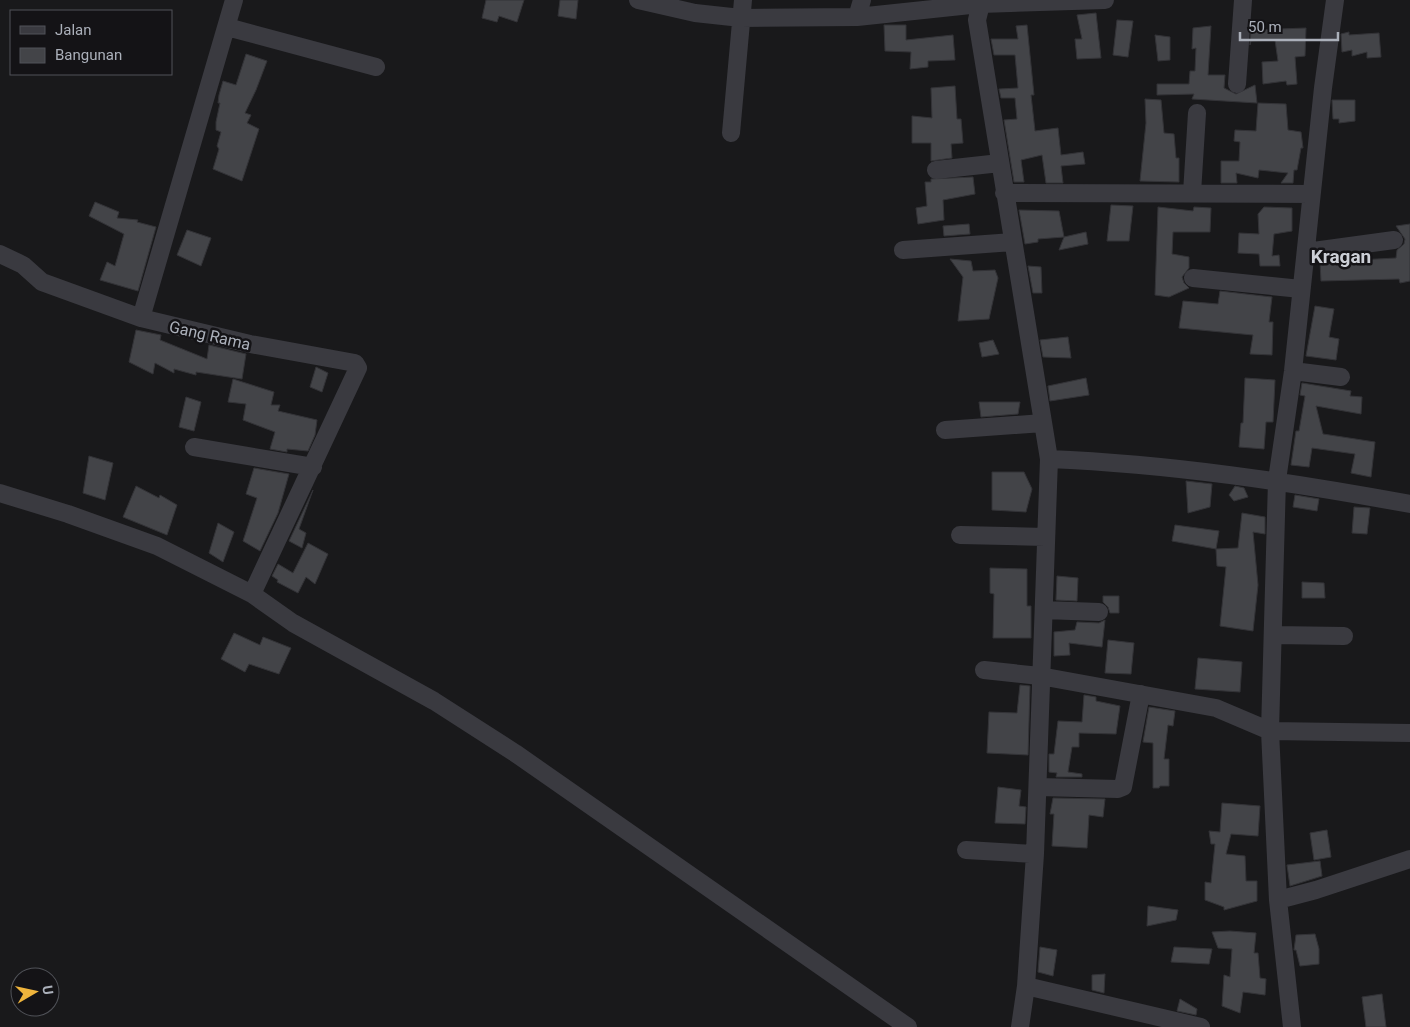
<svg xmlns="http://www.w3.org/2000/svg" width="1410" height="1027" viewBox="0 0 1410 1027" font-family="Roboto,sans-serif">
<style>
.building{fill:#434448;stroke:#333337}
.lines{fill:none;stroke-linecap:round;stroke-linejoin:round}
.minor{stroke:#3a3a40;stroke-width:18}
.labels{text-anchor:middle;stroke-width:5;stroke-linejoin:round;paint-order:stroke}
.street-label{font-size:16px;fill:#abb0ba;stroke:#141316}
.quarter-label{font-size:19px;font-weight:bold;fill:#cccfd6;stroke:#141316}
</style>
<rect width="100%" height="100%" fill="#19191b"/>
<path class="building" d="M 486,0 L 524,0 L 517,22 L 499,16 L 497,22 L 482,18 Z
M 560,0 L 578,0 L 576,19 L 558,16 Z
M 1096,13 L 1101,58 L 1077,59 L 1075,39 L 1082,39 L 1077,15 Z
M 1117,20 L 1133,21 L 1128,57 L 1113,55 Z
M 884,25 L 906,25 L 906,40 L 953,35 L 955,60 L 928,61 L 928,67 L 910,69 L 911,52 L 885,51 Z
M 1027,25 L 1034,95 L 1031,95 L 1035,131 L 1058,128 L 1061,155 L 1083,152 L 1085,164 L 1061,166 L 1063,183 L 1046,183 L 1042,155 L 1021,160 L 1024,182 L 1014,182 L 1004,120 L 1017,119 L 1015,98 L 1001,98 L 999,89 L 1018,88 L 1015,55 L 994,55 L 991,39 L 1018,39 L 1016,26 Z
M 1211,26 L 1208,75 L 1225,75 L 1224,88 L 1236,94 L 1255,85 L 1257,103 L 1192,99 L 1194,94 L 1157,95 L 1157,84 L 1189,84 L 1190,71 L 1195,71 L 1196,48 L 1192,49 L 1193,28 Z
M 1306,28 L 1305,56 L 1295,57 L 1297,84 L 1287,85 L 1286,81 L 1263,84 L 1262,62 L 1278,61 L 1275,40 L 1251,41 L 1250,45 L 1251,30 Z
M 1349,32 L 1349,35 L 1379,33 L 1381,57 L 1367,58 L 1367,52 L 1352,56 L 1352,50 L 1342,52 L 1341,34 Z
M 1155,35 L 1170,37 L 1170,60 L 1158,61 Z
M 246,54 L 267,61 L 256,90 L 245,113 L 251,115 L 247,123 L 259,129 L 242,181 L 213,169 L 219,149 L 217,146 L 221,132 L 216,130 L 216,122 L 220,103 L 218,103 L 219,95 L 223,81 L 236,85 Z
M 955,86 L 957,119 L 961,119 L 963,143 L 951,144 L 952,158 L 931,161 L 931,143 L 912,143 L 912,116 L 932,118 L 931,88 Z
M 1145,99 L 1161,100 L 1164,133 L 1174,134 L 1176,158 L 1179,158 L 1179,182 L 1140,181 L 1146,123 Z
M 1332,100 L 1355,100 L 1355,121 L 1339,123 L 1339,119 L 1333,119 Z
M 1258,103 L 1286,104 L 1288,130 L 1301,132 L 1303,148 L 1301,148 L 1297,170 L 1294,170 L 1293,183 L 1281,183 L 1288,173 L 1259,170 L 1258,178 L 1236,173 L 1237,183 L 1221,183 L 1221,161 L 1239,161 L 1240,142 L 1234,141 L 1235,130 L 1256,131 Z
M 973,177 L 975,194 L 943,200 L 944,220 L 918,224 L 916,208 L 927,206 L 925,182 L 931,182 L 931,179 Z
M 95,202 L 119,212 L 117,218 L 138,220 L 137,222 L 156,227 L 138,291 L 100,280 L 107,262 L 115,266 L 124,234 L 89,216 Z
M 1111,205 L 1133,206 L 1129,241 L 1107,241 Z
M 1158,207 L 1193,211 L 1194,207 L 1211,208 L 1210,232 L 1173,232 L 1172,254 L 1189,257 L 1189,268 L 1182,277 L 1184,283 L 1189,288 L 1169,297 L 1155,295 Z
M 1264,207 L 1292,208 L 1292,231 L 1274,234 L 1272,256 L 1279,255 L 1280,266 L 1260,266 L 1259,254 L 1238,253 L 1239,233 L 1259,234 L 1258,214 Z
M 1019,210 L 1059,211 L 1064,237 L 1038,239 L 1038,242 L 1025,244 Z
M 969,224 L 970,234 L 944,236 L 943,226 Z
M 1410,224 L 1410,281 L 1400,283 L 1399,279 L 1321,281 L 1320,262 L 1396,258 L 1397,250 L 1404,244 L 1405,239 L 1396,226 Z
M 187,230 L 211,238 L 201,266 L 177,255 Z
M 1086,232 L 1088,244 L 1059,250 L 1064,237 Z
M 950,259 L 971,261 L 973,271 L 995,270 L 998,278 L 989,319 L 958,321 L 963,277 Z
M 1028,266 L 1041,267 L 1042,293 L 1033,293 Z
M 1220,291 L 1272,297 L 1269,322 L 1273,322 L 1272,355 L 1250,354 L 1253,335 L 1179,328 L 1183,301 L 1218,304 Z
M 1315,306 L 1334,309 L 1329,337 L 1339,339 L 1336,360 L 1306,356 Z
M 136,330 L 161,335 L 160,340 L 207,359 L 209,345 L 246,354 L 242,379 L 196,372 L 196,375 L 174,369 L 174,373 L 155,363 L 153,374 L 129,362 Z
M 1068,337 L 1071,358 L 1043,357 L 1040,340 Z
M 993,340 L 999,354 L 982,357 L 979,343 Z
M 316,367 L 328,373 L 322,392 L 310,387 Z
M 1086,378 L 1089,395 L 1050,401 L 1048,386 Z
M 1245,378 L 1275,380 L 1273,422 L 1266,422 L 1264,449 L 1239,447 L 1241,423 L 1243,423 Z
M 233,379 L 274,392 L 271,405 L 280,405 L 278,411 L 317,420 L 315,435 L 308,451 L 287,449 L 287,452 L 270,449 L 275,432 L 243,420 L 246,404 L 228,402 Z
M 1302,383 L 1351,391 L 1350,396 L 1362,397 L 1361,414 L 1316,406 L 1323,434 L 1375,442 L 1371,477 L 1351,473 L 1355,454 L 1312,448 L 1309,467 L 1291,465 L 1296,431 L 1299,431 L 1305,396 L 1300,395 Z
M 186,397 L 201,402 L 194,431 L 179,427 Z
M 979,402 L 1020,402 L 1018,414 L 981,417 Z
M 89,456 L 113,463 L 105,500 L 83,493 Z
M 254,468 L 289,474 L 278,513 L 260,551 L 243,541 L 257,498 L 246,494 Z
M 992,472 L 1024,472 L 1032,489 L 1026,512 L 992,510 Z
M 1186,481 L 1212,484 L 1210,507 L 1188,513 Z
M 136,486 L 159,498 L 160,495 L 177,505 L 167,535 L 123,517 Z
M 1235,486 L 1244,488 L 1248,497 L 1234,501 L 1229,495 Z
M 313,490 L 299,529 L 306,533 L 302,548 L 289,541 Z
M 1295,495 L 1319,499 L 1317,511 L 1293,507 Z
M 1354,507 L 1370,508 L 1367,534 L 1352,533 Z
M 1242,513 L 1265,517 L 1265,534 L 1253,532 L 1258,585 L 1253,631 L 1220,626 L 1226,567 L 1217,566 L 1216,549 L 1238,548 Z
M 218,523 L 234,532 L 223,562 L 209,553 Z
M 1175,525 L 1219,531 L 1216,549 L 1172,541 Z
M 308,543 L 328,554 L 315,584 L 306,577 L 298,593 L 277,582 L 278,580 L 272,576 L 278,564 L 293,573 Z
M 990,568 L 1027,569 L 1027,606 L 1031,606 L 1031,638 L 993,638 L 994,594 L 990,593 Z
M 1057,576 L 1078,578 L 1077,601 L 1056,600 Z
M 1302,582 L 1324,583 L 1325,598 L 1302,598 Z
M 1103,596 L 1119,596 L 1119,613 L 1110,613 L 1108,607 L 1103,602 Z
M 1105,620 L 1102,647 L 1069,643 L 1070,655 L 1054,656 L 1054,632 L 1075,630 L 1077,622 L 1099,623 Z
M 234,633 L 260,645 L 263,637 L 291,648 L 279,674 L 249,664 L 245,672 L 221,659 Z
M 1108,640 L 1134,643 L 1131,674 L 1105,673 Z
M 1198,658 L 1242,662 L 1240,692 L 1195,689 Z
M 1020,685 L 1030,686 L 1028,755 L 987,753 L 989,712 L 1017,713 Z
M 1084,695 L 1096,697 L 1096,701 L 1120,706 L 1116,734 L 1079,733 L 1079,747 L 1072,747 L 1068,772 L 1082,774 L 1082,777 L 1056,777 L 1057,773 L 1049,772 L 1049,754 L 1054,754 L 1058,721 L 1082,722 Z
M 1149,707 L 1175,711 L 1173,726 L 1168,725 L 1164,759 L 1169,759 L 1169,786 L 1160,786 L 1159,788 L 1153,788 L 1153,743 L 1143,742 Z
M 998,787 L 1021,790 L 1019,806 L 1026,807 L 1025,824 L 995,823 Z
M 1053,798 L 1105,799 L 1103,817 L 1089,815 L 1087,848 L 1052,846 L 1054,814 L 1050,814 Z
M 1222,803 L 1260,806 L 1258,836 L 1231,834 L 1226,854 L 1245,856 L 1246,881 L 1257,881 L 1257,901 L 1224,910 L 1224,907 L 1205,900 L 1205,882 L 1211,883 L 1215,844 L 1211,844 L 1209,831 L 1220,832 Z
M 1327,830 L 1331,857 L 1314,860 L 1310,833 Z
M 1320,861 L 1322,876 L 1290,886 L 1287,865 Z
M 1148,906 L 1178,910 L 1176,920 L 1147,926 Z
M 1230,931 L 1256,933 L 1254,953 L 1258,953 L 1260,978 L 1266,979 L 1265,995 L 1243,992 L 1240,1013 L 1222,1006 L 1224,975 L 1230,977 L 1232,949 L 1218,948 L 1212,932 Z
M 1315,934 L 1319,949 L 1319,964 L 1300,966 L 1296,950 L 1294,950 L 1296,935 Z
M 1040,947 L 1057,950 L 1053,976 L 1038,972 Z
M 1174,947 L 1212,949 L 1209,964 L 1171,962 Z
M 1105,974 L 1104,993 L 1092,990 L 1092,975 Z
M 1382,994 L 1386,1027 L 1366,1027 L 1362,997 Z
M 1180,999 L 1197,1009 L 1196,1015 L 1177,1011 Z"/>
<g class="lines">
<path class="minor" d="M 234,0 L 141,318 L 250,344 L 355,363 L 358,368 L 252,594
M 638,0 L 695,13 L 741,18 L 857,17 L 980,4 L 1105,0
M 982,0 L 977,20 L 1049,459 L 1035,854 L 1026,986 L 1020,1027
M 857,17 L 862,0
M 227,27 L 376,67
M 1237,84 L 1243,0
M 731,133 L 743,0
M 936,170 L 1000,163
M 1004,193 L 1311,194
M 1192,193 L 1197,113
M 903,250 L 1013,242
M 1306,252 L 1394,240
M 0,254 L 23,265 L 42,282 L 141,318
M 1193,278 L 1301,289
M 1293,371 L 1341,377
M 945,430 L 1043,423
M 194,447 L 313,467
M 1049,459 C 1171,464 1290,482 1410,504
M 0,493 L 68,514 L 157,546 L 252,594 L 293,623 L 434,701 L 515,753 L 908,1027
M 960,535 L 1045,537
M 1044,610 L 1099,612
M 1274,635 L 1344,636
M 984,670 L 1040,676 L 1216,708 L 1270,731 L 1410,733
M 1038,787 L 1118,789 L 1123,787 L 1141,694
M 966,850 L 1035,854
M 1278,900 L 1316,890 L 1410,859
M 1026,986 L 1201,1027
M 1292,1027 L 1278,900 L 1270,731 L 1277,480 L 1293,371 L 1323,88 L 1335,0"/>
</g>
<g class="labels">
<g class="street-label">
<text transform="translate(210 335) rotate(13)" y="6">Gang Rama</text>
</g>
<g class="quarter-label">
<text x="1341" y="263">Kragan</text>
</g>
</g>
<rect x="10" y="10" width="162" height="65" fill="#141316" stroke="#505258"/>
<rect x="20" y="26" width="25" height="8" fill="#3a3a40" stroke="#505258"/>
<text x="55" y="35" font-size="15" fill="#abb0ba">Jalan</text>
<rect x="20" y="48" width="25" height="15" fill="#434448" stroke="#505258"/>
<text x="55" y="60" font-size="15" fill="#abb0ba">Bangunan</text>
<g transform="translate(35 992) rotate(81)"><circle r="24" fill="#141316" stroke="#505258"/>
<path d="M0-4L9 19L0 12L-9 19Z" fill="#efb43c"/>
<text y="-8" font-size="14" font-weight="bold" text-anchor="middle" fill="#abb0ba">U</text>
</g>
<path d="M1240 32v8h98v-8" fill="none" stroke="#abb0ba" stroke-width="2.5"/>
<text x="1248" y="32" font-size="15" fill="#abb0ba" stroke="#141316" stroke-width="4" paint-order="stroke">50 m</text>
</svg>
